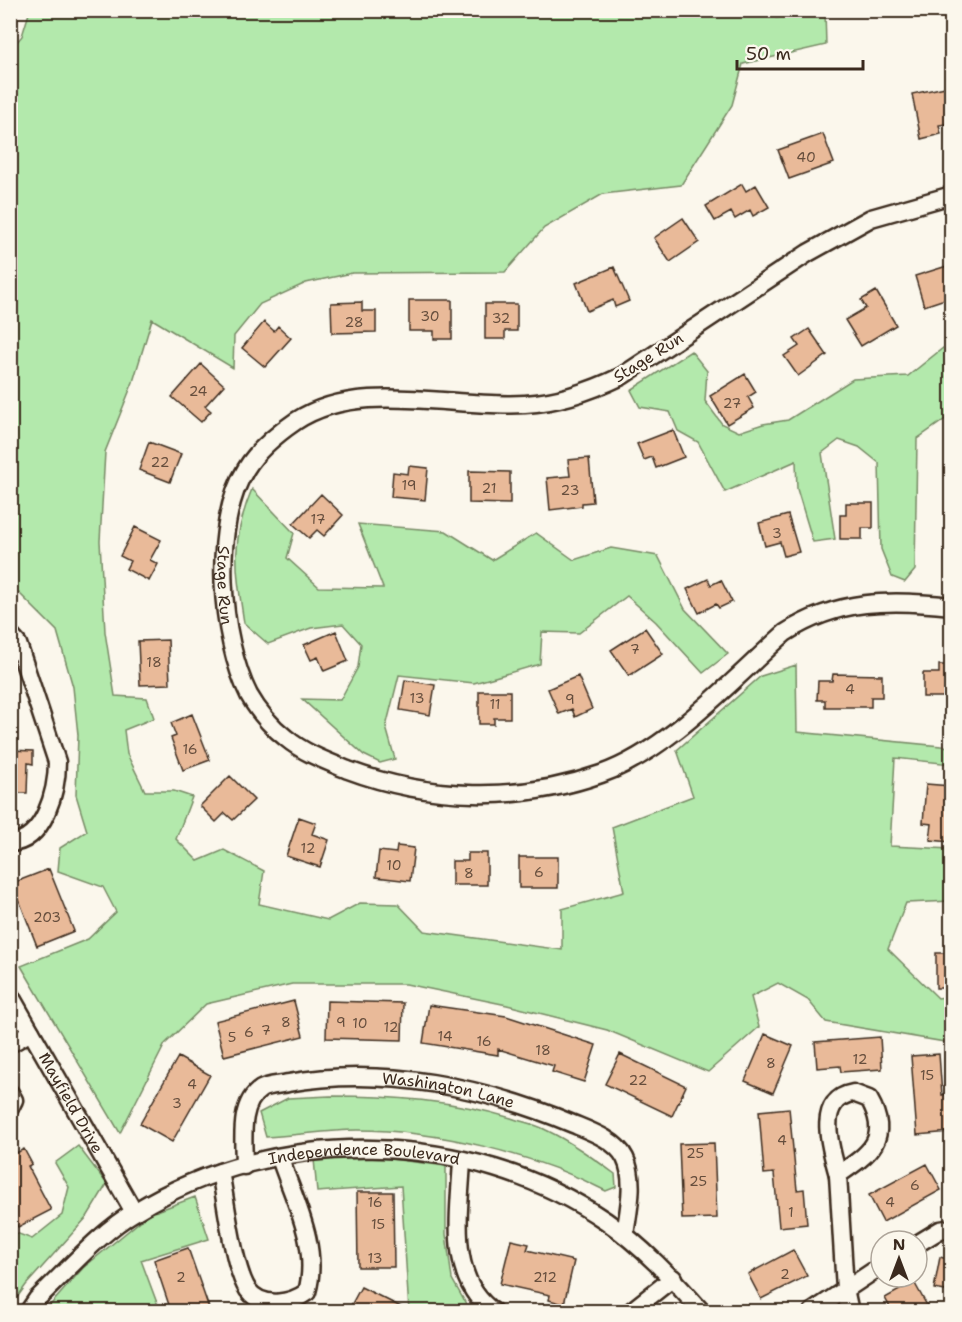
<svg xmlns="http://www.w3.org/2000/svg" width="962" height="1322" viewBox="0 0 962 1322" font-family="'Shantell Sans',sans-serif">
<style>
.green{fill:#b3e9ac;stroke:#778a65;stroke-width:1.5}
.building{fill:#e9ba99;stroke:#3b2a1e;stroke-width:1.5}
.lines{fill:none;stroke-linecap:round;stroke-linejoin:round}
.street-casing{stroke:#3b2a1e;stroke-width:21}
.street{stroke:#fbf7ec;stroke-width:16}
.labels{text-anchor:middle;stroke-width:5;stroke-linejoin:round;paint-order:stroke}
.number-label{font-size:14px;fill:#664e3d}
.street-label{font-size:16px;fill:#3b2a1e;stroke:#fbf7ec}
</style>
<rect width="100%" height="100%" fill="#fbf7ec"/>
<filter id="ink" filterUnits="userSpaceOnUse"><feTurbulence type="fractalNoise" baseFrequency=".0167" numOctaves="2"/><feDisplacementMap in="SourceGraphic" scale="12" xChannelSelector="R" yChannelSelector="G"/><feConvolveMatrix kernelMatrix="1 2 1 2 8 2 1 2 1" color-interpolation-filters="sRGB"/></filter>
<g filter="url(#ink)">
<path class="green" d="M 30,10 L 773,10 L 776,18 L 825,11 L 826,45 L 743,64 L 732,105 L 681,185 L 603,194 L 544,228 L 505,272 L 352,273 L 306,283 L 260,304 L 234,336 L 233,368 L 152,319 L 133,382 L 105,452 L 100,541 L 105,632 L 115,696 L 147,698 L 154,718 L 124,730 L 127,754 L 145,791 L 174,791 L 192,797 L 176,839 L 198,861 L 224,850 L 264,871 L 259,904 L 328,920 L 360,903 L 398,904 L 424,931 L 562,950 L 562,909 L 624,892 L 612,827 L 693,796 L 677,750 L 761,676 L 796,665 L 797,732 L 951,747 L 951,764 L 895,758 L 890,846 L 951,849 L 952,901 L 906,903 L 888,949 L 938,998 L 951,996 L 951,1043 L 826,1022 L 808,1000 L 778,983 L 751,997 L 759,1027 L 708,1072 L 607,1030 L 507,1005 L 406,984 L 292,984 L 206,1004 L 165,1044 L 120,1133 L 21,966 L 88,939 L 116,912 L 103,887 L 58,871 L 60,848 L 87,831 L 76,795 L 78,735 L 73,687 L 57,631 L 19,593 L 11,592 L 10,50 L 22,36 Z
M 951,347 L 951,415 L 917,439 L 915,570 L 905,582 L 892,577 L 881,549 L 879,463 L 859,447 L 839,440 L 822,453 L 835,539 L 813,542 L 797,489 L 796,461 L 725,492 L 698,442 L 678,431 L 670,412 L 640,407 L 631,390 L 691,351 L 707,371 L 705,401 L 722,424 L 739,432 L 763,424 L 788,420 L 853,379 L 908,376 L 943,348 Z
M 252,489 L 294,533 L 287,558 L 319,587 L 383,588 L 358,524 L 446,531 L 492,560 L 536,533 L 574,560 L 611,548 L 658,556 L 685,609 L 728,654 L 703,673 L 656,622 L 627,596 L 579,633 L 542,632 L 540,664 L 474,683 L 399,675 L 386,727 L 395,759 L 380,763 L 364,755 L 302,699 L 340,700 L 358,667 L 361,644 L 343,624 L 311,628 L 268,644 L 244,623 C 236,569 230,542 252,489 Z
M 330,1096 C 392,1096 452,1100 511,1118 C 522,1122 535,1124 546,1130 C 571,1142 593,1158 615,1174 L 616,1187 L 606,1191 C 535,1154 437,1130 357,1130 C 326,1130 296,1136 266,1137 L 259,1113 L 288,1098 Z
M 78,1146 L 107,1184 L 87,1217 L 26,1285 L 11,1306 L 11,1231 L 32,1239 L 62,1215 L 69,1187 L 55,1163 Z
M 375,1157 L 446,1166 L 446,1234 L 452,1279 L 470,1311 L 409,1311 L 401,1186 L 317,1192 L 314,1159 Z
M 195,1197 L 209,1239 L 141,1260 L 160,1311 L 45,1311 L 83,1268 L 149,1214 Z"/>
<path class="building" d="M 950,86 L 951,123 L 939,125 L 941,134 L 921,139 L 912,94 Z
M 823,134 L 834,163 L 789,179 L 778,150 Z
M 742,184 L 746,191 L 756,185 L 769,207 L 753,216 L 750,210 L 735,219 L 731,212 L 715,221 L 706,206 Z
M 683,218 L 699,242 L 670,262 L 654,238 Z
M 947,266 L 951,282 L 951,297 L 924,306 L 915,276 Z
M 614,267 L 629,301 L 615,307 L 613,300 L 587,311 L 576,283 Z
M 876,291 L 896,325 L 861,346 L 845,320 L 866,308 L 861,300 Z
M 409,300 L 452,300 L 452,339 L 434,339 L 434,331 L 409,331 Z
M 362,302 L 362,311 L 376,311 L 376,332 L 332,333 L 331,303 Z
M 485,304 L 517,304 L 517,331 L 505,331 L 505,339 L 485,339 Z
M 264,322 L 274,331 L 278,326 L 291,338 L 265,367 L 242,348 Z
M 809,329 L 827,355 L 798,376 L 784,356 L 799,346 L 794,339 Z
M 201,364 L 224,385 L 205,406 L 211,411 L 201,422 L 172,397 Z
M 745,374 L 756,392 L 748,397 L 754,408 L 727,424 L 710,396 Z
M 673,430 L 684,457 L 656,468 L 652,457 L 644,460 L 637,444 Z
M 149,442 L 181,454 L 170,482 L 139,470 Z
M 589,458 L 593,502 L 582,503 L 582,506 L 550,510 L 547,478 L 570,476 L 568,460 Z
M 409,466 L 428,468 L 425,500 L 391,497 L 393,472 L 408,474 Z
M 469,471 L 510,472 L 510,504 L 469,503 Z
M 321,494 L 343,515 L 324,536 L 317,530 L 309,538 L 293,524 Z
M 846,503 L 873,503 L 873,528 L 862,528 L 862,539 L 840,539 L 840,515 L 846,515 Z
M 788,515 L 799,552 L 784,556 L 780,542 L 765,546 L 759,523 Z
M 135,527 L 161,540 L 150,560 L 158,564 L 149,581 L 126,569 L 130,561 L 120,556 Z
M 708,579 L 711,585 L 721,580 L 732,602 L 719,608 L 716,604 L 699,613 L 687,589 Z
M 645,628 L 663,654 L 629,676 L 611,650 Z
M 336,631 L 348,661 L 324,671 L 318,657 L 311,660 L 304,645 Z
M 168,640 L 170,684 L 140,685 L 138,641 Z
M 939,665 L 951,665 L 951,697 L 923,697 L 923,673 L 939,673 Z
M 833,674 L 882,675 L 882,697 L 871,697 L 871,707 L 825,707 L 825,700 L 817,700 L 818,681 L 832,681 Z
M 578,676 L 592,709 L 575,717 L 572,709 L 559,714 L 548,689 Z
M 405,680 L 435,685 L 430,715 L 400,710 Z
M 479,691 L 510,691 L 510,718 L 494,718 L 494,724 L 479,724 Z
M 192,714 L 210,760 L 183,770 L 171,738 L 176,736 L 171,723 Z
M 10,750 L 33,751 L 33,764 L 28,763 L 27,793 L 10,793 Z
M 230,776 L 254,800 L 233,820 L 225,813 L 216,822 L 200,806 Z
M 926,784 L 951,786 L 951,842 L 930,840 L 932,824 L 923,823 Z
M 299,817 L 316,823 L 312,834 L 329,840 L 320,867 L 286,856 Z
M 397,846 L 414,848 L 410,881 L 376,877 L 379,851 L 396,853 Z
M 468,853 L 487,853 L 487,885 L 452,885 L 452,861 L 468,861 Z
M 519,857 L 558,857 L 558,888 L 519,888 Z
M 49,869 L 74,931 L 37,946 L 19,900 L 10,904 L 10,884 Z
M 936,953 L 951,953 L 951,988 L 936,988 Z
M 294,1001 L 303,1036 L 224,1056 L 215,1021 Z
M 327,1001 L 403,1003 L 402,1040 L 326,1038 Z
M 429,1005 L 506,1016 L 596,1045 L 584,1082 L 552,1072 L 554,1066 L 498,1049 L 498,1055 L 423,1043 Z
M 765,1034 L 793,1046 L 773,1093 L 745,1081 Z
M 880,1037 L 882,1069 L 841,1072 L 840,1066 L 817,1068 L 815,1042 Z
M 620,1054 L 686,1086 L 672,1116 L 605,1084 Z
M 939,1054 L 942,1095 L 947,1094 L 950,1132 L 917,1135 L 911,1056 Z
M 178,1057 L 210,1075 L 172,1142 L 140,1124 Z
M 789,1108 L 797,1190 L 804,1189 L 807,1224 L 779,1227 L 774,1173 L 764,1174 L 759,1111 Z
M 714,1143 L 717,1218 L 682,1219 L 679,1144 Z
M 24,1149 L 32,1164 L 28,1166 L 51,1210 L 18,1227 L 10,1213 L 10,1156 Z
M 927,1164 L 941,1190 L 883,1222 L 869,1195 Z
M 357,1192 L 393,1192 L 394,1267 L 358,1267 Z
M 511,1240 L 529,1244 L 527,1250 L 574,1261 L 564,1304 L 549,1300 L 550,1295 L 500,1284 Z
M 188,1248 L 210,1311 L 171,1311 L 154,1260 Z
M 793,1250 L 807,1276 L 761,1299 L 748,1274 Z
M 940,1257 L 951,1260 L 951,1292 L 934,1289 Z
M 914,1282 L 930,1311 L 892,1311 L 885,1298 Z
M 361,1287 L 409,1311 L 348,1311 Z"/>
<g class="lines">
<g class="street-casing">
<g id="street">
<path id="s1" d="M 952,195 L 871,218 L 808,253 L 622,376 C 591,391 560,402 525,404 C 454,409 359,379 296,421 C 277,434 258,449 246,469 C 211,525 220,638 249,695 C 258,711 272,727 286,738 C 304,753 326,761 348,770 C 428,800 519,803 601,774 C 668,751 732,680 785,633 C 837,599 891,599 952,606"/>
<path d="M 10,635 L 18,644 L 57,762 C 57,789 45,841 10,843"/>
<path id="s2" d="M 10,995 L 134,1212"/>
<path d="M 10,1044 L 31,1032"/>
<path d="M 10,1093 L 14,1100 L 10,1108"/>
<path d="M 853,1093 L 869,1099 C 892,1139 869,1154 838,1175 C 831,1149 814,1100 853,1093 Z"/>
<path d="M 462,1160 C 460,1210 446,1279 494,1312"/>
<path id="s3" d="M 244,1166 C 244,1142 238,1104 261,1089 C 268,1085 280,1085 288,1083 C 383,1066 485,1087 573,1124 C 590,1131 616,1140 625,1158 C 636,1180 628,1212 625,1235"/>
<path d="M 220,1172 C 226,1200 233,1268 248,1290 C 262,1309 291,1304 307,1292 C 320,1247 294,1200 280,1158"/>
<path d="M 838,1175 L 845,1289 L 850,1312"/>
<path d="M 917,1244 L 940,1230 L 952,1228"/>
<path id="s4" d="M 28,1312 L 37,1299 C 69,1269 99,1233 136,1211 C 276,1125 470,1128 606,1221 C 642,1246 673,1279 702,1312"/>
<path d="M 630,1312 L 673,1278"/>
<path d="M 812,1312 L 881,1266"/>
</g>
</g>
<use href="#street" class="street"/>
</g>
</g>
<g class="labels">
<g class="number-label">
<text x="806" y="162">40</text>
<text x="430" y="321">30</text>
<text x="501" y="323">32</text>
<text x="354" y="327">28</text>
<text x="198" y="396">24</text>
<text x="732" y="408">27</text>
<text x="160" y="467">22</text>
<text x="409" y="490">19</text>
<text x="489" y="493">21</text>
<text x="570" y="495">23</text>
<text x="318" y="524">17</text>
<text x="777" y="538">3</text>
<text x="635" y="654">7</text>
<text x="154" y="667">18</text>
<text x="850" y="694">4</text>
<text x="417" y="703">13</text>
<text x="570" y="704">9</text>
<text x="495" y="709">11</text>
<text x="190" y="754">16</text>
<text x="308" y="853">12</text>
<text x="394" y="870">10</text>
<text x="539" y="877">6</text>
<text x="469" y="878">8</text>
<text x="47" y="922">203</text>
<text x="286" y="1027">8</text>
<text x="341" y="1027">9</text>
<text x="360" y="1028">10</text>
<text x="391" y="1032">12</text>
<text x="266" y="1035">7</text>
<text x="249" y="1037">6</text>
<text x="445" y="1041">14</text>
<text x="232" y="1042">5</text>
<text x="484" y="1046">16</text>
<text x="543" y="1055">18</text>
<text x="860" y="1064">12</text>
<text x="771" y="1068">8</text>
<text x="927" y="1080">15</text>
<text x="638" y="1085">22</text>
<text x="192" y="1089">4</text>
<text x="177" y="1108">3</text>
<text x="782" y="1145">4</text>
<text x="695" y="1158">25</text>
<text x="698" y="1186">25</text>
<text x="915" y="1190">6</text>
<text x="375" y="1207">16</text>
<text x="890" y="1207">4</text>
<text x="791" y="1217">1</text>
<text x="378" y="1229">15</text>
<text x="375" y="1263">13</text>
<text x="785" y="1279">2</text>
<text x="181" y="1282">2</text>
<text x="545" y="1282">212</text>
</g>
<g class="street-label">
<text transform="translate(648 357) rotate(-32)" y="6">Stage Run</text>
<text dy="6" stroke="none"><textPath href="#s1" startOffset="904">Stage Run</textPath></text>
<text dy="6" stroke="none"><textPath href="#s3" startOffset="272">Washington Lane</textPath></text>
<text dy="6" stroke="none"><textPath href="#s2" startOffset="124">Mayfield Drive</textPath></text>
<text dy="6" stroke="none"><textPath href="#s4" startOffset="388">Independence Boulevard</textPath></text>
</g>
</g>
<rect width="962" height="1322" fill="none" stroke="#fbf7ec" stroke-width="36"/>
<rect x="18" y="18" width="926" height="1286" fill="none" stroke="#3b2a1e" stroke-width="2" filter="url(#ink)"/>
<g transform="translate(899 1259)"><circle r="28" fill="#fbf7ec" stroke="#aea59a" stroke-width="1.5"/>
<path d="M0-4.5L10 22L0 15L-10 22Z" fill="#3b2a1e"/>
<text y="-9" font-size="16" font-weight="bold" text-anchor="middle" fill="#3b2a1e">N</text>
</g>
<path d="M737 60v9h126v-9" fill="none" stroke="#3b2a1e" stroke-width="3"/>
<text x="746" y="60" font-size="18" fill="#3b2a1e" stroke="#fbf7ec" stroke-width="4.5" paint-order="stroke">50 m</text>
</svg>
